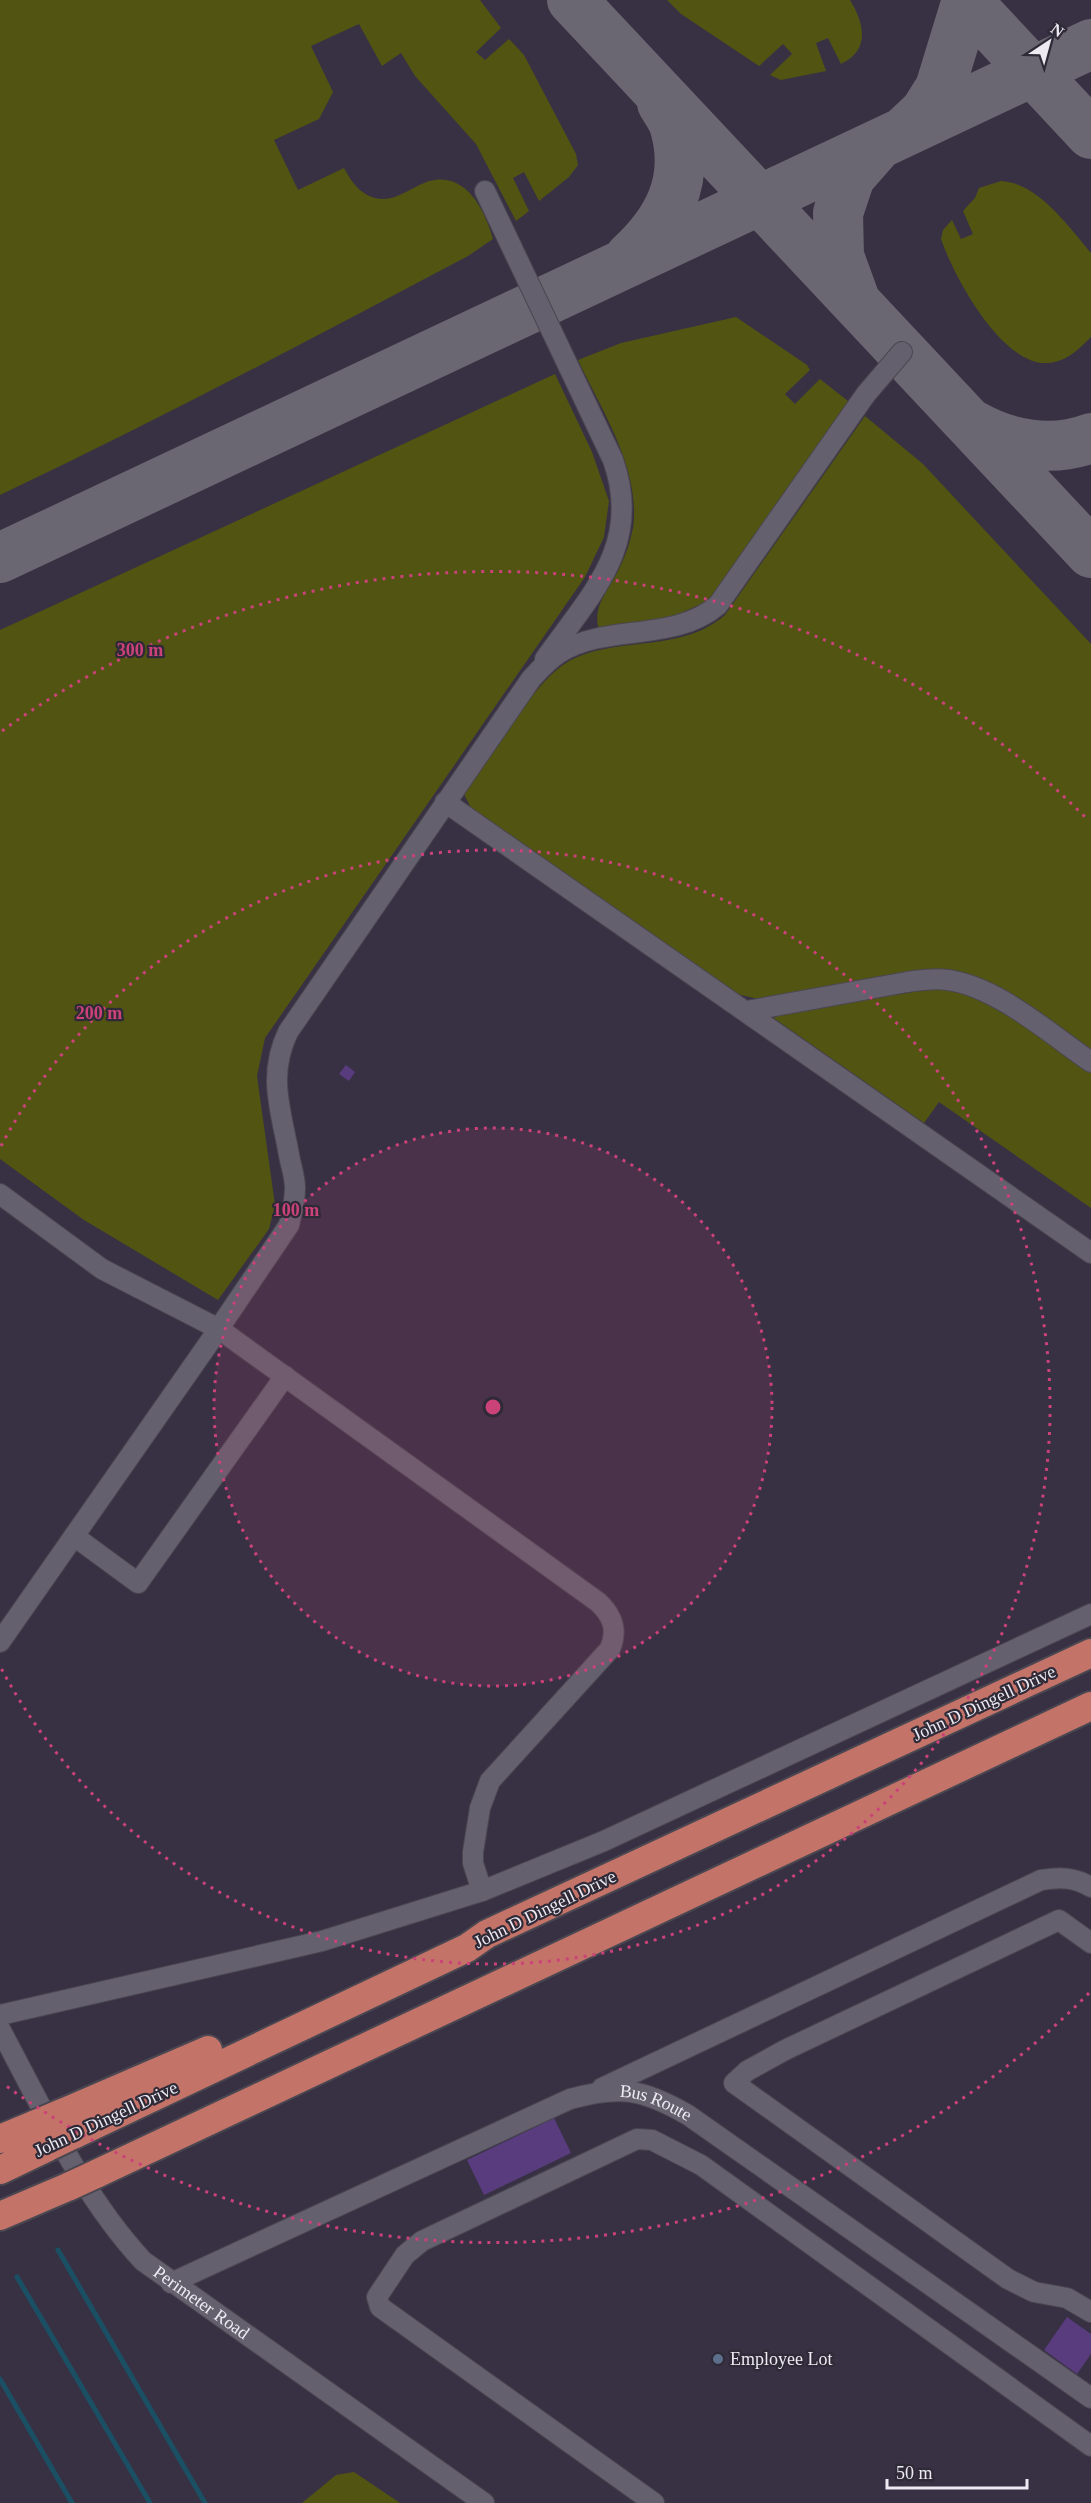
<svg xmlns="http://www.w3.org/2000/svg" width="1091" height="2503" viewBox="0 0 1091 2503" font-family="Georgia,serif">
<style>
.built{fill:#383144}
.green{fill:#525412}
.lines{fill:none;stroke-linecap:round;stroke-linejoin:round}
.stream{stroke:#1b5064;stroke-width:5}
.taxiway{stroke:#6b6772;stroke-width:50}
.building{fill:#583c7d}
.minor-casing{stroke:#4a4751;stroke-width:22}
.highway-casing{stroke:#4a4751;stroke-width:32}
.minor{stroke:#65606e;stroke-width:20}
.highway{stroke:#c47369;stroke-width:28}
.highway-bridge-casing{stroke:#4a4751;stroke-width:32;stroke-linecap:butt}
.highway-bridge{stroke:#c47369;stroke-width:28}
.ring{fill:none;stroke:#cb4279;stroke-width:3;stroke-dasharray:3 6}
.service-dot{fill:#5c6f8a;stroke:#2f2a37;stroke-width:2}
.labels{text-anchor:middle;stroke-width:4.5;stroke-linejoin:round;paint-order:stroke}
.street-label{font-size:18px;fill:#edeaf2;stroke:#2f2a37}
.poi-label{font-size:18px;fill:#edeaf2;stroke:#2f2a37;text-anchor:start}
.centre{fill:#cb4279;stroke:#2f2a37;stroke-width:3}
.ring-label{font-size:18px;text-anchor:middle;font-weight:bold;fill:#cb4279;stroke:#2f2a37;stroke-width:4.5;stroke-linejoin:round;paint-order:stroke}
</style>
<rect width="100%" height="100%" fill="#2f2a37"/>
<path class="built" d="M 0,0 L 1091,0 L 1091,2503 L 0,2503 Z"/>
<path class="green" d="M 0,0 L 480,0 L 501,28 L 476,52 L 485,60 L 509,39 L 524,55 L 576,154 L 578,165 L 569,177 L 539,201 L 524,172 L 513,178 L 529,211 L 516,221 L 476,144 L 415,76 L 401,53 L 382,66 L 359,24 L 311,46 L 333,92 L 319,119 L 274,140 L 298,190 L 344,168 C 352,183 362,197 381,199 C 398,200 414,186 429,181 C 466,171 485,210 493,239 L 468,256 C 313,338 158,420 0,495 Z
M 667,0 L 850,0 C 864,23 871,50 841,64 L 828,38 L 816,43 L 826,71 L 781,80 L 770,75 L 792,54 L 783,44 L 759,66 L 681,14 Z
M 1001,181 C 1038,183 1068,226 1091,253 L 1091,337 C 1079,349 1066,362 1048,363 C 1002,366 954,277 941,239 L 943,230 L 952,220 L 961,239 L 973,234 L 963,211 L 975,198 L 979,188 Z
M 736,317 L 807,365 L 810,370 L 785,394 L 795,404 L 820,379 L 848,401 L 712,599 L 672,617 L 599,630 C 592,607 608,591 618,571 C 625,557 630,543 633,528 C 641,470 602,411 578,360 L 621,343 Z
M 555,374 L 592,452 L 609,501 L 604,537 L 585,577 L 265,1038 L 257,1076 L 275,1205 L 269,1229 L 218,1300 L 84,1220 L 0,1159 L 0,630 Z
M 865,416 L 923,464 L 1091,644 L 1091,1052 L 991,985 L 758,999 L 737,994 L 473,812 L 464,794 C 489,759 536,676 573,659 C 621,636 681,653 725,615 Z
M 943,987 C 999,1001 1044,1040 1091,1073 L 1091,1208 L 939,1102 L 924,1123 L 775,1019 L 773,1015 Z
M 354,2472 L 400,2503 L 302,2503 L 336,2475 Z"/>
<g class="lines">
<path class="stream" d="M 58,2250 L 205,2503
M 17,2277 L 150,2503
M 0,2379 L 72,2503"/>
<path class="taxiway" d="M 572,0 L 1091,553
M 966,0 L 1091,134
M 907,129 L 925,112 L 940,88 L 967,0
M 630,257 C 668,222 690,181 675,128 C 673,119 666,110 662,103
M 855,300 L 839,256 L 838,213 L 850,177 L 878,145
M 973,425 C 1008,445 1052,453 1091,438
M 0,558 L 1091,44"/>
</g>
<path class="building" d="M 346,1065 L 355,1072 L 349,1081 L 339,1074 Z
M 554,2118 L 571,2153 L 484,2195 L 467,2160 Z
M 1067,2317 L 1091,2334 L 1091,2354 L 1077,2374 L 1044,2350 Z"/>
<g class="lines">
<g class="minor-casing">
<g id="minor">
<path d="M 485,191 L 613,460 C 643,545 591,594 545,659"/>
<path d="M 445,802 L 1091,1253"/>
<path d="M 747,1011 L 907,982 C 920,980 934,978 948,980 C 998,987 1050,1034 1091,1062"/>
<path d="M 0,1194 L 102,1269 L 219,1329 L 598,1602 C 613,1616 618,1630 610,1649 L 490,1781 L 480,1808 L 473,1852 L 473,1863 L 482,1891"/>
<path d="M 74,1536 L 138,1583 L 285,1376"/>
<path d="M 0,1642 L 211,1340 L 289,1225 C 292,1212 295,1201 295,1188 C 295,1177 291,1166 289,1155 C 281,1110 267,1076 288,1032 L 531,679 C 540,669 548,660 559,653 C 607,623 673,643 718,605 L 866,394 L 902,352"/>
<path d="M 1091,1943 L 1059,1920 L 785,2050 L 747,2071 L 734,2083 L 1008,2279 L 1034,2292 L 1067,2298 L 1091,2312"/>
<path d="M 0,2015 L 322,1941 L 482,1891 L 604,1841 L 1091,1614"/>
<path id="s1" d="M 0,2029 C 43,2109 81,2194 143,2261 L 484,2503"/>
<path d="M 602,2088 L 1041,1880 C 1060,1877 1074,1877 1091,1887"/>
<path id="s2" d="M 171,2283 L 570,2099 C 621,2085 643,2089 688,2115 L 1091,2398"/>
<path d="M 654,2503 L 380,2307 L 377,2297 L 405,2255 L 422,2241 L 637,2139 L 652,2140 L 701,2165 L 1091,2446"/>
</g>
</g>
<g class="highway-casing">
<path id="highway" d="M 62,2113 L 208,2050
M 73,2135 L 467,1948 L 487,1934 L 1091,1653
M 0,2139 L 36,2124
M 0,2170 L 48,2147
M 96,2174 L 1091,1706
M 0,2216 L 70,2186"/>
</g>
<use href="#minor" class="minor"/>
<use href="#highway" class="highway"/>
<g class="highway-bridge-casing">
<path id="highway-bridge" d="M 36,2124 L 62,2113
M 48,2147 L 73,2135
M 70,2186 L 96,2174"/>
</g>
<use href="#highway-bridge" class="highway-bridge"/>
</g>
<circle cx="493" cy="1407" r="279" fill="#cb4279" fill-opacity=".12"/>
<g class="ring">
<circle cx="493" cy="1407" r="279"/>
<path d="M1 1146A557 557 0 1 1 1 1668"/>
<path d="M1089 1993A836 836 0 0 1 2 2083M2 731A836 836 0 0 1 1089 821"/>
</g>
<circle class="service-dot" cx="718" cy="2359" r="6"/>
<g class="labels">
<g class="street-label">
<text transform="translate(984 1703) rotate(-25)" y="6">John D Dingell Drive</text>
<text transform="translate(545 1909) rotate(-26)" y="6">John D Dingell Drive</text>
<text dy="6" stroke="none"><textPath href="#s2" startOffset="528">Bus Route</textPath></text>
<text transform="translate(106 2119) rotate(-25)" y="6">John D Dingell Drive</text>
<text dy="6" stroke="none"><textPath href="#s1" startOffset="345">Perimeter Road</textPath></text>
</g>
<g class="poi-label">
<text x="730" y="2365">Employee Lot</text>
</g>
</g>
<circle cx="493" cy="1407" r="9" class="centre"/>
<g class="ring-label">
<text x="140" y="656">300 m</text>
<text x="99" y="1019">200 m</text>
<text x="296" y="1216">100 m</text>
</g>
<g transform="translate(1049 42) rotate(36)" stroke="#2f2a37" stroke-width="4.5" paint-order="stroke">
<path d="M0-4.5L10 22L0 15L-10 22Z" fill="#edeaf2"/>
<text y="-9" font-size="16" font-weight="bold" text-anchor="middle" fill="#edeaf2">N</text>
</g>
<path d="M887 2479v9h140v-9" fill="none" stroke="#edeaf2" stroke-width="3"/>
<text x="896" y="2479" font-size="18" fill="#edeaf2" stroke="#2f2a37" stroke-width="4.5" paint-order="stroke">50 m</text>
</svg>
